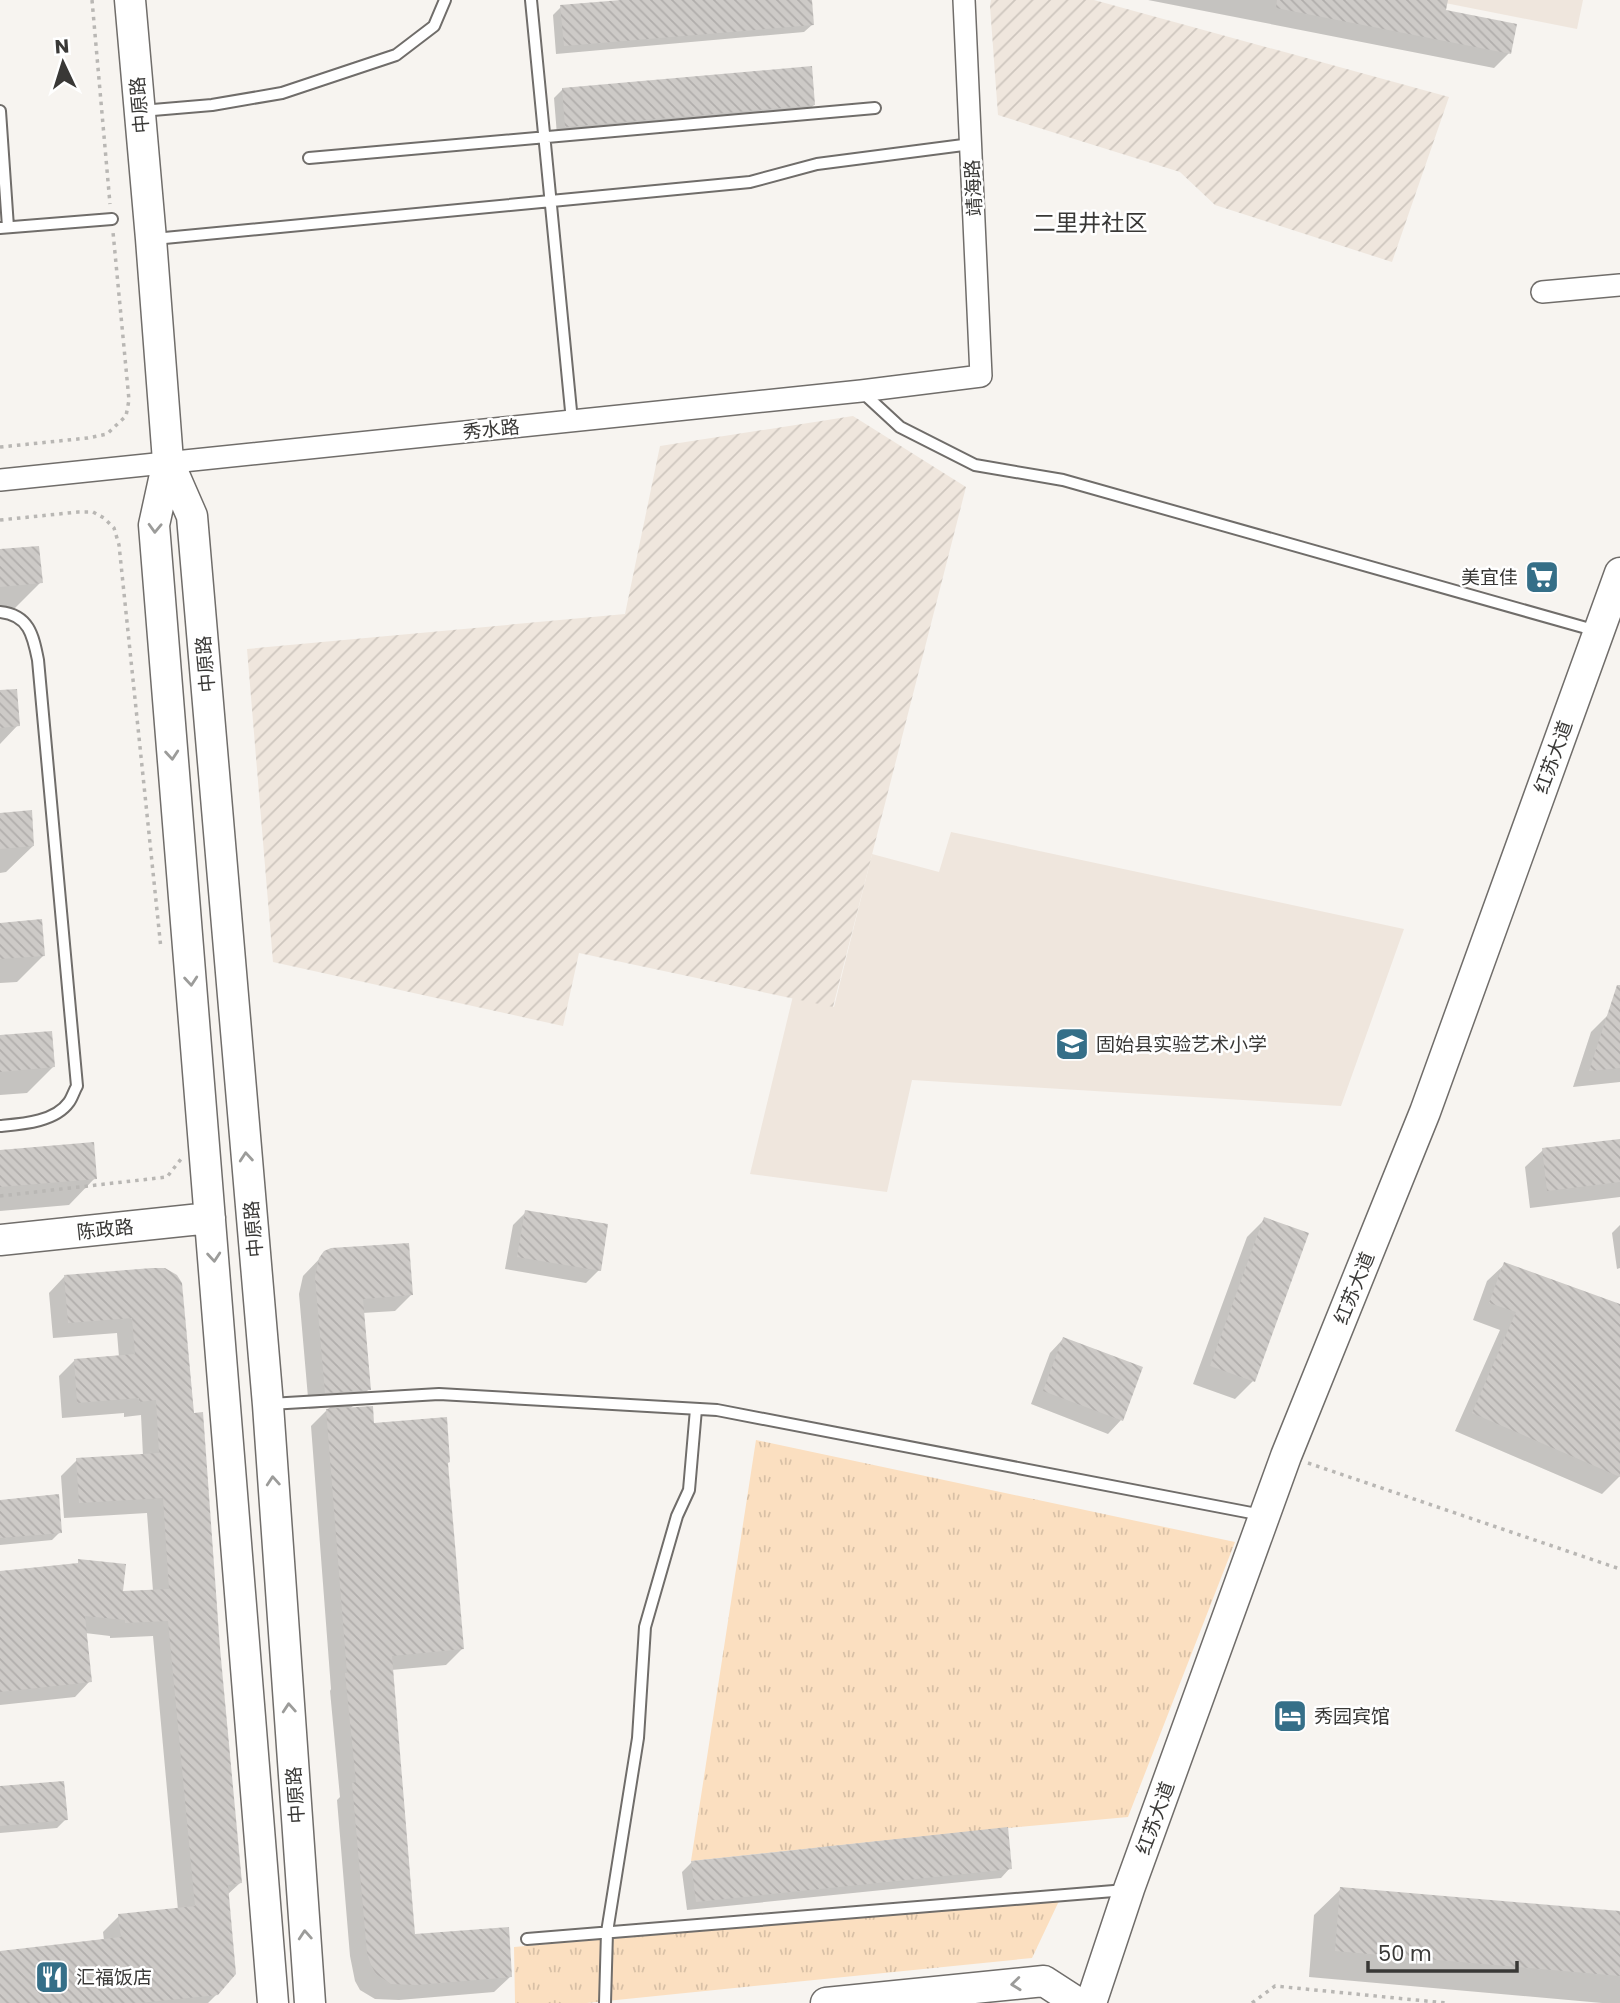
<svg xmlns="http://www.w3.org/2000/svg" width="1620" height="2003" viewBox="0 0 1620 2003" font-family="Poppins,'Noto Sans SC',sans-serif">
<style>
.built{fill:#efe6dd}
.industrial{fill:url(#industrial-furrows)}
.grass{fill:url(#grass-tufts)}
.shadow{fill:#0003}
.building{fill:url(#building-back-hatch)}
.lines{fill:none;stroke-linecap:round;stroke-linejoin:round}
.lane-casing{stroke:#706d6a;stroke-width:14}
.street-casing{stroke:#706d6a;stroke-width:24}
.secondary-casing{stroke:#706d6a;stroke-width:33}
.path{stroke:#b9b7b4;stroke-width:3.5;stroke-dasharray:3.5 5;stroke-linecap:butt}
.lane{stroke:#fff;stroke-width:10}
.street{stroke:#fff;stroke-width:21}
.secondary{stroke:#fff;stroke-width:30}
.oneway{stroke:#9c9c9a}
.labels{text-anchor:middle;stroke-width:5;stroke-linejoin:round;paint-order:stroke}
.street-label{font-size:19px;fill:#393836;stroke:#fff}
.poi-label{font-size:19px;fill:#393836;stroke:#fff;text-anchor:start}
.quarter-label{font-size:23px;fill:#393836;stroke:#fff}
</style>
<defs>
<pattern id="industrial-furrows" width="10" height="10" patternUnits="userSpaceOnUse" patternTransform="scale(1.75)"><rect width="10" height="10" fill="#efe6dd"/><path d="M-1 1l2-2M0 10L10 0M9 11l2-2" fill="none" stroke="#cec6be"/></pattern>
<pattern id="grass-tufts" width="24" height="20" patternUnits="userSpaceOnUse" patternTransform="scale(1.75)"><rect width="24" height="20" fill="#fbdfc0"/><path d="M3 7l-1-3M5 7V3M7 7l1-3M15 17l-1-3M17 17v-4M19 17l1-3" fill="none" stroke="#d8c0a6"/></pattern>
<pattern id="building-back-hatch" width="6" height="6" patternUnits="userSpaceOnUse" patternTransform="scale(1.75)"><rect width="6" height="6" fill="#cdcac7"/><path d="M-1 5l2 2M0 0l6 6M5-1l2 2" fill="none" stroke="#b1aeac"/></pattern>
</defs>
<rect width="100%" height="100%" fill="#f7f4f0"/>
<path class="built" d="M 1430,0 L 1583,0 L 1577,29 Z
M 951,832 L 1404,929 L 1341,1106 L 912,1080 L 887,1192 L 750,1174 L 793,996 L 834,1007 L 872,854 L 939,872 Z"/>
<path class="industrial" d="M 991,0 L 1094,0 L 1449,97 L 1392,262 L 1215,205 L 1180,172 L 998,115 L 990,6 Z
M 853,416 L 966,487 L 833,1007 L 579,953 L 563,1026 L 273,962 L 247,649 L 625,614 L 660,446 Z"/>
<path class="grass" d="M 756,1440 L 1235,1542 L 1128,1817 L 965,1832 L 691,1861 Z
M 1059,1901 L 1032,1958 L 587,2003 L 515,2003 L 514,1947 Z"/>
<path class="shadow" d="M 641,0 L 811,0 L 813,24 L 804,32 L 556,54 L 553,15 L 561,7 Z
M 1148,0 L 1446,0 L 1444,11 L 1509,53 L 1494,68 Z
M 562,90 L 814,105 L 805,113 L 557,135 L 554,98 Z
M 0,551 L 41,582 L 14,609 L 0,610 Z
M 0,692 L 18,725 L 0,744 Z
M 0,814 L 33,846 L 6,872 L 0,873 Z
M 0,925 L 44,955 L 17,982 L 0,983 Z
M 1620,1014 L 1620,1082 L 1573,1087 L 1591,1032 L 1608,1015 Z
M 0,1037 L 53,1067 L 27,1093 L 0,1095 Z
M 1620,1141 L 1620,1197 L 1530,1208 L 1525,1167 L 1543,1150 Z
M 0,1152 L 95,1178 L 69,1205 L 0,1211 Z
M 526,1212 L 599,1270 L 586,1283 L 505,1269 L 513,1225 Z
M 1265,1219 L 1307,1234 L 1253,1381 L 1235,1399 L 1193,1384 L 1247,1237 Z
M 1620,1225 L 1620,1268 L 1617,1269 L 1612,1233 Z
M 325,1253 L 412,1294 L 395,1311 L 362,1313 L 369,1389 L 350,1409 L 373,1424 L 446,1464 L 462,1649 L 446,1665 L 391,1670 L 413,1936 L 511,1976 L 494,1992 L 399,2000 L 375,1999 L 360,1990 L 355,1981 L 350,1956 L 337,1800 L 340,1797 L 330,1691 L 331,1689 L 311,1426 L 330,1407 L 309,1409 L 299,1294 L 303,1276 Z
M 1505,1264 L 1620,1306 L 1620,1476 L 1602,1494 L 1455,1431 L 1500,1330 L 1473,1320 L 1487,1281 Z
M 152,1269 L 192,1415 L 218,1648 L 240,1883 L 227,1895 L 217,1994 L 208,2003 L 0,2003 L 0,1953 L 104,1940 L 103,1932 L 119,1916 L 178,1910 L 153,1636 L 110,1638 L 110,1636 L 85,1633 L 90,1681 L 75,1697 L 0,1705 L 0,1572 L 121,1593 L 153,1591 L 147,1513 L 64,1518 L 61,1476 L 77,1460 L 143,1456 L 141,1415 L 124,1417 L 124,1413 L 62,1418 L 59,1376 L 75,1360 L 119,1357 L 117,1333 L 53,1338 L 49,1293 L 64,1277 Z
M 1063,1339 L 1141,1368 L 1121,1420 L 1108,1434 L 1031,1404 L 1050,1353 Z
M 0,1502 L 60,1532 L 52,1540 L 0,1545 Z
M 0,1788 L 66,1819 L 57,1828 L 0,1833 Z
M 691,1863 L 1010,1868 L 1001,1878 L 687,1910 L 682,1872 Z
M 1341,1889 L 1620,1913 L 1620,2003 L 1602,2003 L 1309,1977 L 1314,1915 Z"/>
<path class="building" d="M 621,0 L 812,0 L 814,25 L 564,46 L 560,5 Z
M 1277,0 L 1448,0 L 1446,10 L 1517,24 L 1511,54 L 1276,8 Z
M 812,66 L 815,105 L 565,127 L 562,88 Z
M 39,546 L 43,583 L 0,587 L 0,549 Z
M 17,689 L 20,726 L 0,728 L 0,690 Z
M 32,810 L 34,846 L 0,849 L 0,813 Z
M 42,919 L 45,956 L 0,959 L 0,923 Z
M 1617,985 L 1620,985 L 1620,1068 L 1589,1071 Z
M 52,1031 L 55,1067 L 0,1072 L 0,1035 Z
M 1620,1139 L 1620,1182 L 1547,1191 L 1542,1148 Z
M 94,1142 L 97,1179 L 0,1187 L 0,1150 Z
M 525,1210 L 608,1224 L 601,1271 L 517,1257 Z
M 1264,1217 L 1309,1233 L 1255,1382 L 1210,1366 Z
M 409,1243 L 413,1295 L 363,1299 L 371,1390 L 325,1393 L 315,1277 L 319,1258 L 324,1251 L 331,1248 Z
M 1504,1262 L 1620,1304 L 1620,1477 L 1472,1413 L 1516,1312 L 1489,1303 Z
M 152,1268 L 165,1268 L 177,1275 L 182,1283 L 194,1413 L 203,1412 L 220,1648 L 242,1883 L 228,1885 L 236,1974 L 218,1995 L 139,2003 L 0,2003 L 0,1951 L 121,1937 L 118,1914 L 195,1906 L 168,1621 L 125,1623 L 125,1620 L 85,1616 L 92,1682 L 0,1692 L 0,1571 L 78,1563 L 78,1559 L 126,1564 L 123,1591 L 169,1589 L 163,1498 L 79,1503 L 76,1458 L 159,1453 L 156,1400 L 139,1402 L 139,1398 L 77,1403 L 74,1359 L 135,1354 L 132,1318 L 68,1323 L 64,1275 Z
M 1063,1337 L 1143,1367 L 1123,1421 L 1043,1391 Z
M 373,1406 L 374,1423 L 447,1417 L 450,1462 L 448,1463 L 464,1649 L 392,1656 L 415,1934 L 509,1927 L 512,1977 L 416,1985 L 391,1984 L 376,1974 L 371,1965 L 367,1953 L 352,1783 L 356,1782 L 345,1673 L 347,1673 L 326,1409 Z
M 59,1494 L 62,1533 L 0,1538 L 0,1500 Z
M 64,1781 L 68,1820 L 0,1826 L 0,1786 Z
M 1008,1827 L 1012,1869 L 696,1902 L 691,1861 Z
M 1340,1887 L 1620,1911 L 1620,1976 L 1335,1951 Z"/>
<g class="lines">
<g class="lane-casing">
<path id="lane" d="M 531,0 L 572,421
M 0,111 L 8,227
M 141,111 L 212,105 L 282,93 L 396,55 L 434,26 L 445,0
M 309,158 L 875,108
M 0,228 L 112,219
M 154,239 L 750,182 L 817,164 L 971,144
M 861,391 L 900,427 L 975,465 L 1063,480 L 1597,631
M 0,612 C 29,615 33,635 38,660 L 77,1086 C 74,1091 72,1098 69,1102 C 55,1122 22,1124 0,1126
M 270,1404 L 439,1394 L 717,1410 L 1262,1515
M 527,1939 L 1126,1890
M 605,2003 L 607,1932 L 638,1738 L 645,1627 L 677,1516 L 689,1490 L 696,1409"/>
</g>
<g class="street-casing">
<path id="street" d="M 1542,292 L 1620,285
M 0,480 L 861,391 L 981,376 L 964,0"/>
</g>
<g class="secondary-casing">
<path id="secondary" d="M 130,0 L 151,239 L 168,461 L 154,525 L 273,2003
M 168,461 L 192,516 L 268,1405 L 310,2003
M 0,1240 L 210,1218
M 826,2003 L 1044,1981 L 1078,2003
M 1091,2003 L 1129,1889 L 1286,1456 L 1425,1112 L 1620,573"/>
</g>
<path class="path" d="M 92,0 L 110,204
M 0,447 L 88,438 L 107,434 L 126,416 L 129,400 L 113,232
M 0,520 L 78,512 L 93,512 L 104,518 L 114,528 L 119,545 L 161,949
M 0,1196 L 167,1177 L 181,1159
M 1308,1463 L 1620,1569
M 1252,2003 L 1275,1986 L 1446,2003"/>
<use href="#lane" class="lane"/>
<use href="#street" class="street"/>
<use href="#secondary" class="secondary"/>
</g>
<defs><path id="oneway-chevron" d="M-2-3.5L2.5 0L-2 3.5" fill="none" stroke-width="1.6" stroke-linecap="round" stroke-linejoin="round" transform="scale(1.75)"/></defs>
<g class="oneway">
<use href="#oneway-chevron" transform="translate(155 528) rotate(92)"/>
<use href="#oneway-chevron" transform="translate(172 755) rotate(85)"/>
<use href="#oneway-chevron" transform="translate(191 981) rotate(85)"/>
<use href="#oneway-chevron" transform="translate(246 1157) rotate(-95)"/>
<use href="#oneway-chevron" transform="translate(214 1257) rotate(85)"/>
<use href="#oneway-chevron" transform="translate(273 1481) rotate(-94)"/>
<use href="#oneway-chevron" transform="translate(289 1708) rotate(-94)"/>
<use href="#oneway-chevron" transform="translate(305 1935) rotate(-94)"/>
<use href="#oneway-chevron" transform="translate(1016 1984) rotate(174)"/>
</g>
<defs>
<g id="supermarket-square" transform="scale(1.75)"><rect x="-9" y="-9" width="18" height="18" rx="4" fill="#356f88" stroke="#fff"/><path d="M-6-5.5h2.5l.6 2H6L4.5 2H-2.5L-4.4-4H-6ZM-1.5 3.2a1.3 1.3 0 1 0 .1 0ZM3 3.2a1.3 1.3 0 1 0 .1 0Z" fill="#fff"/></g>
<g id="school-square" transform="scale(1.75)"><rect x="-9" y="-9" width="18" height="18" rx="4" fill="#356f88" stroke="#fff"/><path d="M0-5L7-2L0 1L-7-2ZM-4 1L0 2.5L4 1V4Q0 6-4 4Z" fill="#fff"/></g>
<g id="hotel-square" transform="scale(1.75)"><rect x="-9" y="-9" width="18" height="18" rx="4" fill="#356f88" stroke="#fff"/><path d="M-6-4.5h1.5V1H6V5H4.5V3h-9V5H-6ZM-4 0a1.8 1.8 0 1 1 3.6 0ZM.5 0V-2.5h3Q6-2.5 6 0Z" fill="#fff"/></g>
<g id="restaurant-square" transform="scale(1.75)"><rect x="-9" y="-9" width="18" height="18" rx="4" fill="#356f88" stroke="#fff"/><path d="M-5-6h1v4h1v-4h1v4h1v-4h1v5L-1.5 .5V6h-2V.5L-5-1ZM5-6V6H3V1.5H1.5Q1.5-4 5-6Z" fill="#fff"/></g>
</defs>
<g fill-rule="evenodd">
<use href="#supermarket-square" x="1542" y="577"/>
<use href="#school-square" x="1072" y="1044"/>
<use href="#hotel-square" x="1290" y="1716"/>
<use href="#restaurant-square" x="52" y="1977"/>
</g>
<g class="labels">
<g class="street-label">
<text transform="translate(139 105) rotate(-95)" y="7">中原路</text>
<text transform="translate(973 188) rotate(-93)" y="7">靖海路</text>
<text transform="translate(491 429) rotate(-6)" y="7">秀水路</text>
<text transform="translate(205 664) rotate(-95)" y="7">中原路</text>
<text transform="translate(1553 757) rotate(-70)" y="7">红苏大道</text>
<text transform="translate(105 1229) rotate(-6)" y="7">陈政路</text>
<text transform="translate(253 1229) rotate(-95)" y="7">中原路</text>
<text transform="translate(1354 1288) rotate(-68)" y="7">红苏大道</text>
<text transform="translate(295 1795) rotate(-94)" y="7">中原路</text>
<text transform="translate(1155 1818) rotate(-70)" y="7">红苏大道</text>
</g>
<g class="poi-label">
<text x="1518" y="584" text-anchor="end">美宜佳</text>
<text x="1096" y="1051">固始县实验艺术小学</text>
<text x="1314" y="1723">秀园宾馆</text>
<text x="76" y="1984">汇福饭店</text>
</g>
<g class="quarter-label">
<text x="1090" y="231">二里井社区</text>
</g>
</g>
<g transform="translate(63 63) rotate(356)" stroke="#ffffff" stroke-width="5" paint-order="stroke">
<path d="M0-5L12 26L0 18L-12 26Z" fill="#393836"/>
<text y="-10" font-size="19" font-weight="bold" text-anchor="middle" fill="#393836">N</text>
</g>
<path d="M1368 1961v10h149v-10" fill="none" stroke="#393836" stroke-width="3.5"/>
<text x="1378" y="1961" font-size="21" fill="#393836" stroke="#ffffff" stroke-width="5" paint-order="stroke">50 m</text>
</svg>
